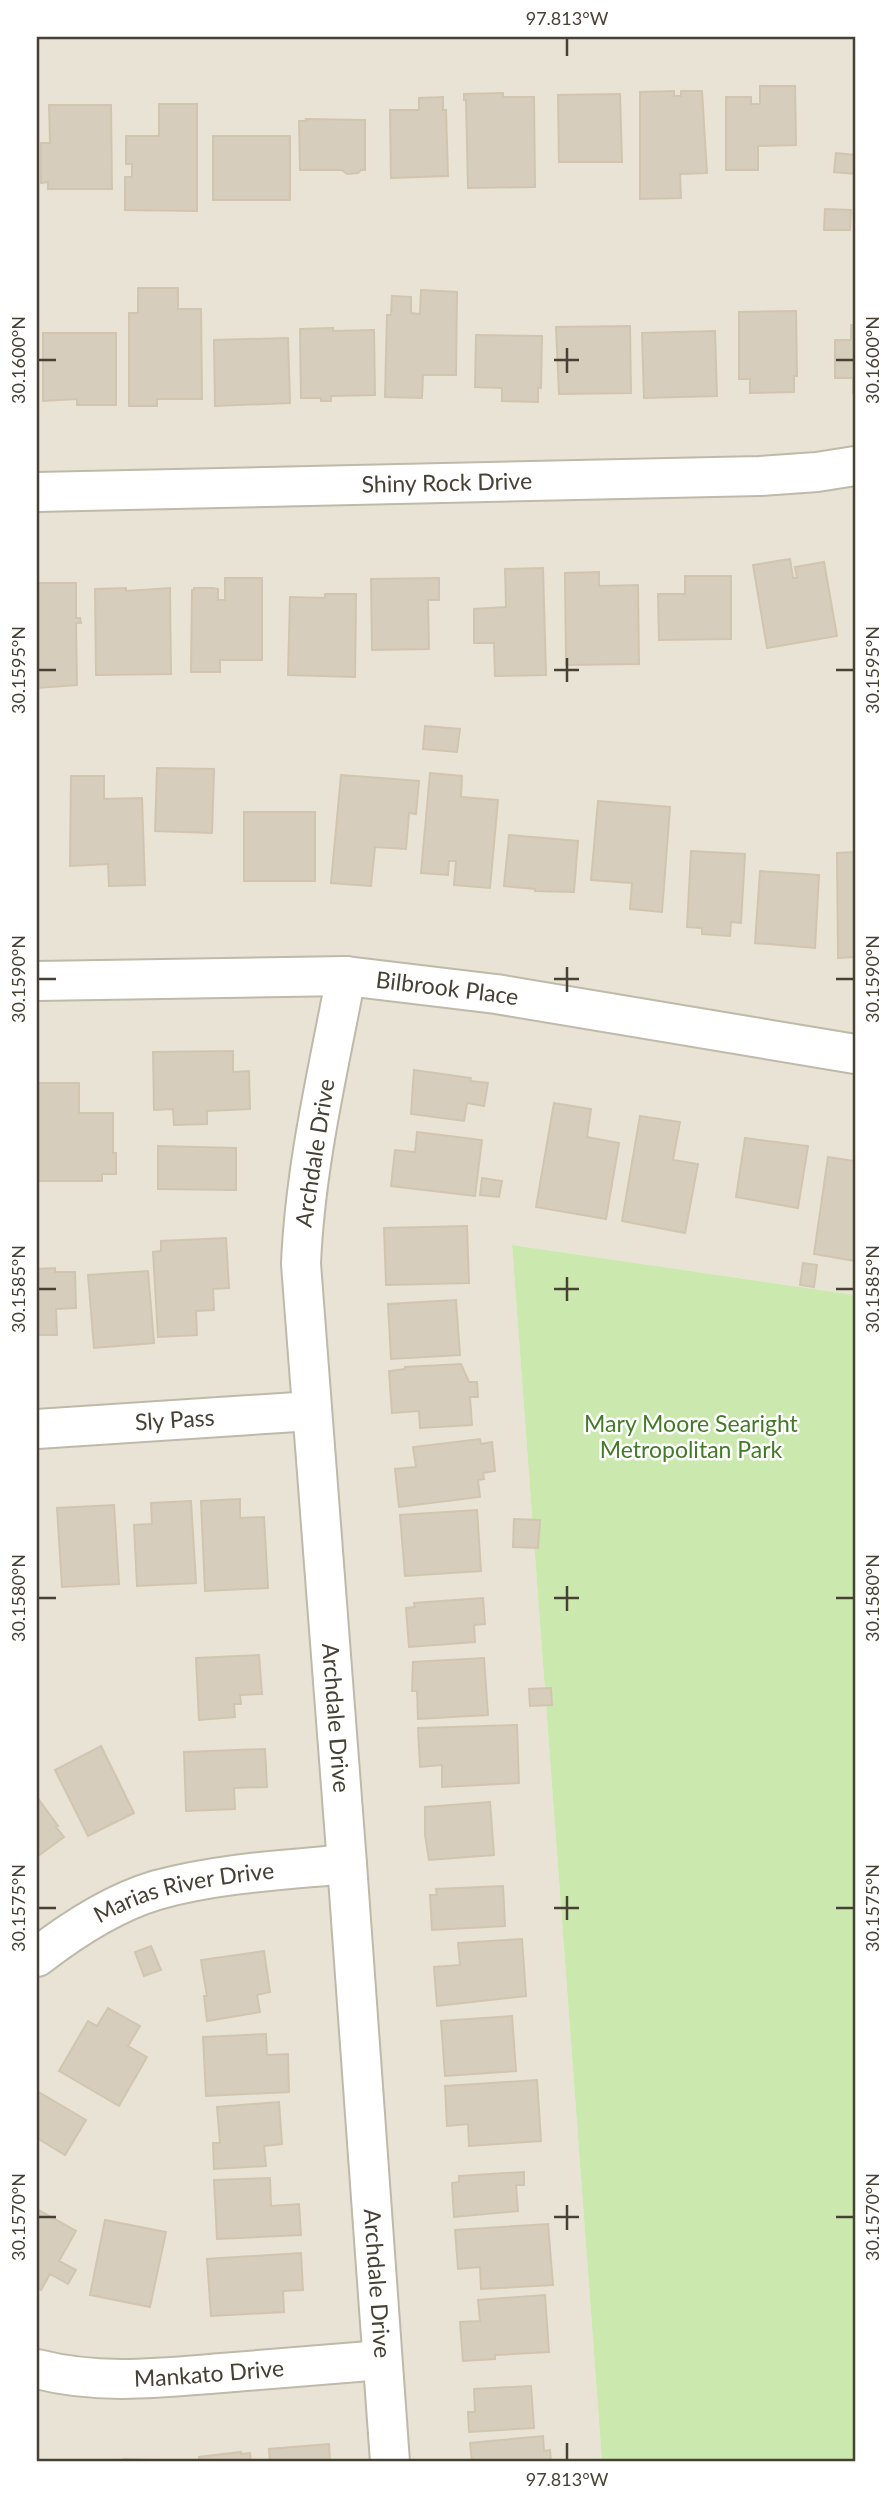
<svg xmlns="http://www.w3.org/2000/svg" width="892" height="2499" viewBox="0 0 892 2499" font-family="Lato,sans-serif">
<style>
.residential{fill:#e8e3d4}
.green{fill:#cbe9ae}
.building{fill:#d6cdbc;stroke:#d1c5af;stroke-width:2}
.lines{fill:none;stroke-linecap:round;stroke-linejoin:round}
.minor-casing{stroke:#bfb9a9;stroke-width:42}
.minor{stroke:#fff;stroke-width:38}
.ticks{fill:none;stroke:#474135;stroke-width:2.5}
.labels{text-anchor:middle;stroke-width:5;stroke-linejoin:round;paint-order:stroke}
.street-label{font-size:23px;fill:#474135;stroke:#fff}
.park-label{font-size:23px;fill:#427a27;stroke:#fff}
.neatline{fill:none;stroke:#474135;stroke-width:2.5}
.ticks-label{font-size:18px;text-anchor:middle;fill:#474135}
</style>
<rect width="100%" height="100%" fill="#f4f0e7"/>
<path class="residential" d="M 37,37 L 855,37 L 855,1295 L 512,1245 L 602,2462 L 37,2462 Z"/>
<path class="green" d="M 512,1245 L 855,1295 L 855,2462 L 602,2462 Z"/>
<path class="building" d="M 760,86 L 795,86 L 796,145 L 758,146 L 758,170 L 726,170 L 726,97 L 751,97 L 751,104 L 760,104 Z
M 674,91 L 674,96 L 681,96 L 681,91 L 702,91 L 707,173 L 680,174 L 681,198 L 640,199 L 640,92 Z
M 503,93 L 503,97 L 534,97 L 535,187 L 468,188 L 466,100 L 464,100 L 464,94 Z
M 620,94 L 622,162 L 559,162 L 558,95 Z
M 443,97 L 443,110 L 446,110 L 448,176 L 391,178 L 390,110 L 419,110 L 419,98 Z
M 159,104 L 197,104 L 197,211 L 125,210 L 125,177 L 132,177 L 132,164 L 126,164 L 126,136 L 159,136 Z
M 49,105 L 111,105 L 112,189 L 48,189 L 48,182 L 41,183 L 41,143 L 50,143 Z
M 306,119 L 365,120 L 365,170 L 361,170 L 358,173 L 347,174 L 342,170 L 300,170 L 299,121 L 307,121 Z
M 213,136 L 290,136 L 290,200 L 213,200 Z
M 836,153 L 855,155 L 855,174 L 834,172 Z
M 825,209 L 851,210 L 850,230 L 824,230 Z
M 138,288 L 178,288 L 178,309 L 201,309 L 202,399 L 157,399 L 157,406 L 129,406 L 129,313 L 138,313 Z
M 421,290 L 457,292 L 456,375 L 423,375 L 422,398 L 385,397 L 387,315 L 391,315 L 392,296 L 411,297 L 411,313 L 420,314 Z
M 854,304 L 855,304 L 855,393 L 853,393 L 853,378 L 835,378 L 835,340 L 851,340 L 851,325 L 854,325 Z
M 796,311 L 797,376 L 794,376 L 794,392 L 750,393 L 750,379 L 739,379 L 739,312 Z
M 630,326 L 631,393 L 559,394 L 556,327 Z
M 333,328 L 333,331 L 374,330 L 375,395 L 331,396 L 331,401 L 321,401 L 321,398 L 301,398 L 300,329 Z
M 715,331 L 717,396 L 644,398 L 642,333 Z
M 43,333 L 116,333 L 116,405 L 77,405 L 77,399 L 43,401 Z
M 476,335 L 542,336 L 541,388 L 538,388 L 538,402 L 502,401 L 502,388 L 475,387 Z
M 288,338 L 290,403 L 215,406 L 214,340 Z
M 790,559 L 793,578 L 797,578 L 795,567 L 824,562 L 837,636 L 767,648 L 753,565 Z
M 543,568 L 546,675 L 495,676 L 494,643 L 474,643 L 474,609 L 506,607 L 505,569 Z
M 599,572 L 599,586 L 638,585 L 639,664 L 566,665 L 565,573 Z
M 685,576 L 731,576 L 731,639 L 659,640 L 658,594 L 685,594 Z
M 225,578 L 262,578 L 262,660 L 220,660 L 220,672 L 191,672 L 192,590 L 194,590 L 194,588 L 213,588 L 218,589 L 218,600 L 225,600 Z
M 439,578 L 439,600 L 428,600 L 429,649 L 372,650 L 371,579 Z
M 37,583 L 76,583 L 76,618 L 80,618 L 81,623 L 76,623 L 77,685 L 37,688 Z
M 126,588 L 126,591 L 170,588 L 171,674 L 96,675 L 95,589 Z
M 325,594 L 356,594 L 355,677 L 288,675 L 290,597 L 325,598 Z
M 425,726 L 460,729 L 457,752 L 423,749 Z
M 157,768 L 214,769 L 212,833 L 155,831 Z
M 430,773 L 462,776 L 461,797 L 498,800 L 490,888 L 454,885 L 456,861 L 449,861 L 448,875 L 421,873 Z
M 341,775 L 419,781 L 416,814 L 409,813 L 406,849 L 375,847 L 371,886 L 331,883 Z
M 71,776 L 104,776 L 104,799 L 142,798 L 145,885 L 109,886 L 108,864 L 70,866 Z
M 598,801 L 670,807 L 662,912 L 630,909 L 632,883 L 591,880 Z
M 244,812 L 315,812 L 315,881 L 244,881 Z
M 509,835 L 578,841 L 574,892 L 535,891 L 535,889 L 504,886 Z
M 691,851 L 745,854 L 741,923 L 731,922 L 730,936 L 702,934 L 702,928 L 687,927 Z
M 855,852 L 855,957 L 838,958 L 837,853 Z
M 760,871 L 819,875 L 815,948 L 755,943 Z
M 233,1051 L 233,1072 L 249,1071 L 250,1109 L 207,1111 L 207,1124 L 174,1125 L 173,1109 L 154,1110 L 153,1052 Z
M 414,1070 L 471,1078 L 470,1081 L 488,1083 L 484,1106 L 467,1103 L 464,1121 L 411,1114 Z
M 38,1083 L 79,1083 L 79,1113 L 113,1113 L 113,1153 L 116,1153 L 116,1174 L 102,1174 L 102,1181 L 38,1181 Z
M 554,1103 L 591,1109 L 587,1137 L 619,1143 L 606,1219 L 536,1207 Z
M 640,1116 L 680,1122 L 673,1160 L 698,1164 L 685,1233 L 622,1221 Z
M 417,1132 L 482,1140 L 475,1196 L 391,1186 L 395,1150 L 415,1152 Z
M 745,1138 L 808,1146 L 798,1208 L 736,1197 Z
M 158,1146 L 236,1148 L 236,1190 L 158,1189 Z
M 828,1157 L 855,1161 L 855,1261 L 814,1254 Z
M 482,1178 L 502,1181 L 499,1197 L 480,1195 Z
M 467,1226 L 469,1283 L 386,1285 L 384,1228 Z
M 226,1238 L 229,1288 L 213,1289 L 214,1310 L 196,1311 L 197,1335 L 158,1337 L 153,1252 L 161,1251 L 161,1241 Z
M 803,1263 L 817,1265 L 814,1287 L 800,1285 Z
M 55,1268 L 55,1272 L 75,1272 L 76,1308 L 56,1309 L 57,1335 L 37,1335 L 37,1269 Z
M 148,1271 L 154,1343 L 94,1348 L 88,1275 Z
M 456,1300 L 460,1355 L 391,1359 L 388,1304 Z
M 461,1364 L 469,1382 L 477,1382 L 478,1397 L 470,1397 L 472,1425 L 420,1428 L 419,1411 L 392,1413 L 389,1371 L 405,1369 L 405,1367 Z
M 480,1439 L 481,1444 L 492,1442 L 495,1471 L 483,1473 L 484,1479 L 478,1480 L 480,1497 L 399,1507 L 395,1469 L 416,1467 L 413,1447 Z
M 240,1499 L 240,1518 L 264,1517 L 268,1588 L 205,1591 L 201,1501 Z
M 191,1501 L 196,1583 L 137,1586 L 134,1525 L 152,1524 L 151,1503 Z
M 114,1505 L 119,1584 L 62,1587 L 57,1508 Z
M 477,1510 L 481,1571 L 405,1576 L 400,1515 Z
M 514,1519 L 540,1520 L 538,1548 L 513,1547 Z
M 483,1598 L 485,1624 L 474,1625 L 475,1642 L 409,1647 L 406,1608 L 415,1607 L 414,1603 Z
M 259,1655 L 262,1694 L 240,1695 L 241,1704 L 234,1704 L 235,1717 L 199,1720 L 196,1658 Z
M 484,1658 L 488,1715 L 418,1719 L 417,1691 L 412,1691 L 413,1662 Z
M 551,1688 L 552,1705 L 530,1706 L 529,1689 Z
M 517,1725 L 519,1783 L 442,1787 L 442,1765 L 420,1767 L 418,1728 Z
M 101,1746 L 134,1813 L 88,1836 L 55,1770 Z
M 265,1749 L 267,1787 L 234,1788 L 235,1809 L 186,1811 L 184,1752 Z
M 37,1797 L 58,1826 L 56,1827 L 64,1837 L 38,1856 Z
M 490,1802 L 494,1855 L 429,1860 L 425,1835 L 425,1807 Z
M 503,1886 L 505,1926 L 432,1930 L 430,1895 L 437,1895 L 436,1889 Z
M 522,1939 L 526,1996 L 437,2006 L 434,1967 L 460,1965 L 458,1943 Z
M 151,1946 L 161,1970 L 144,1976 L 135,1952 Z
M 264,1951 L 270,1992 L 257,1995 L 260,2012 L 207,2021 L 204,1996 L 207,1996 L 201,1960 Z
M 108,2008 L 140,2026 L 128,2046 L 147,2057 L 119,2106 L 59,2071 L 88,2021 L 97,2026 Z
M 512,2016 L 516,2071 L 445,2076 L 441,2021 Z
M 266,2034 L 267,2055 L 288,2054 L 289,2092 L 206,2096 L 203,2037 Z
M 537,2080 L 541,2141 L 469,2146 L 468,2124 L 447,2126 L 445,2086 Z
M 37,2091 L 86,2120 L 65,2155 L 37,2138 Z
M 279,2102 L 282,2144 L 264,2146 L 266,2166 L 214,2169 L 213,2143 L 220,2143 L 217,2107 Z
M 524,2172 L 524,2185 L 516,2185 L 518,2211 L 454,2217 L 452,2183 L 459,2182 L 459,2176 Z
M 270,2178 L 271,2206 L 299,2204 L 301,2235 L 217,2239 L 214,2180 Z
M 37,2209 L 76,2231 L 59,2261 L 76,2270 L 68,2284 L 50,2274 L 41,2290 L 37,2288 Z
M 105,2220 L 166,2232 L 150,2307 L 90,2295 Z
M 548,2224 L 553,2285 L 481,2289 L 480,2267 L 458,2269 L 455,2230 Z
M 301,2253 L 303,2290 L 283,2291 L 284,2312 L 211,2316 L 207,2259 Z
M 545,2295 L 549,2352 L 495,2355 L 495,2359 L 463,2361 L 460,2322 L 480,2321 L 478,2300 Z
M 531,2386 L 534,2428 L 469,2432 L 468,2412 L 475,2412 L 474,2389 Z
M 543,2436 L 544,2451 L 550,2450 L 551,2462 L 472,2462 L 470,2443 Z
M 329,2444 L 330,2462 L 270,2462 L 269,2449 Z
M 241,2452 L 241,2454 L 250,2453 L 251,2462 L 199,2462 L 199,2457 Z
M 124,2459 L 180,2461 L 180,2462 L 124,2462 Z"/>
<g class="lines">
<g class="minor-casing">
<g id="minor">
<path id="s1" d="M 37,492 L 760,476 L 817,472 L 855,466"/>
<path id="s2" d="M 346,976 C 328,1071 305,1167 301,1264 L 347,1864 L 390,2462"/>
<path id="s3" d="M 37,981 L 346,976 L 496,994 L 855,1054"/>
<path id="s4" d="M 37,1429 L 312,1411"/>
<path id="s5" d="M 37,1957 C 73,1929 113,1903 157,1890 C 219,1873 284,1870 347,1864"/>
<path id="s6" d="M 37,2369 C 99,2385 159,2378 222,2373 C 276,2369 329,2364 382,2360"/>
</g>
</g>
<use href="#minor" class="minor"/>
</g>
<path class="ticks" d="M 567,38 L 567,56M 567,348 L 567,373M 38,360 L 56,360M 554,360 L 579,360M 836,360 L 854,360M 567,658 L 567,682M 38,670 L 56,670M 554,670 L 579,670M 836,670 L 854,670M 567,967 L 567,992M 38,979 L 56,979M 554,979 L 579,979M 836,979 L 854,979M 567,1277 L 567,1301M 38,1289 L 56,1289M 554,1289 L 579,1289M 836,1289 L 854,1289M 567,1586 L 567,1611M 38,1598 L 56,1598M 554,1598 L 579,1598M 836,1598 L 854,1598M 567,1896 L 567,1920M 38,1908 L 56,1908M 554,1908 L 579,1908M 836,1908 L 854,1908M 567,2205 L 567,2230M 38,2217 L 56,2217M 554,2217 L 579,2217M 836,2217 L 854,2217M 567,2443 L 567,2460"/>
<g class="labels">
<g class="street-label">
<text dy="8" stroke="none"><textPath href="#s1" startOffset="410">Shiny Rock Drive</textPath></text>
<text dy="8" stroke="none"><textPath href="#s3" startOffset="411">Bilbrook Place</textPath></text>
<text transform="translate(315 1153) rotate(-81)" y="8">Archdale Drive</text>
<text dy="8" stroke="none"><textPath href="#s4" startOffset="138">Sly Pass</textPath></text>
<text dy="8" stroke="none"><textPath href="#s2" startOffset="747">Archdale Drive</textPath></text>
<text dy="8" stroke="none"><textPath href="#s5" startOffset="164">Marias River Drive</textPath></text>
<text dy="8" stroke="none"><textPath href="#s2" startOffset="1314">Archdale Drive</textPath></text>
<text dy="8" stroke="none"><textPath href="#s6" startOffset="173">Mankato Drive</textPath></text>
</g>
<g class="park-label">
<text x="691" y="1432">Mary Moore Searight<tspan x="691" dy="26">Metropolitan Park</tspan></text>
</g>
</g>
<rect width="892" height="2499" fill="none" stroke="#ffffff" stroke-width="77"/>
<rect x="38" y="38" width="816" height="2422" class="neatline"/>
<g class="ticks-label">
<text x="567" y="25">97.813°W</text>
<text transform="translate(19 360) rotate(-90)" y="6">30.1600°N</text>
<text transform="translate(873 360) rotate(-90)" y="6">30.1600°N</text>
<text transform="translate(19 670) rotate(-90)" y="6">30.1595°N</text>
<text transform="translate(873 670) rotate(-90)" y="6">30.1595°N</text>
<text transform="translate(19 979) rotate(-90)" y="6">30.1590°N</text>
<text transform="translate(873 979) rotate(-90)" y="6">30.1590°N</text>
<text transform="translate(19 1289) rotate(-90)" y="6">30.1585°N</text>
<text transform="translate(873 1289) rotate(-90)" y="6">30.1585°N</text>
<text transform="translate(19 1598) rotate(-90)" y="6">30.1580°N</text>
<text transform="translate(873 1598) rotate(-90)" y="6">30.1580°N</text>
<text transform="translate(19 1908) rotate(-90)" y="6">30.1575°N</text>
<text transform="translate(873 1908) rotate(-90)" y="6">30.1575°N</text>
<text transform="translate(19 2217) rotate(-90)" y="6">30.1570°N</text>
<text transform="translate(873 2217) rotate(-90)" y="6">30.1570°N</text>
<text x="567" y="2486">97.813°W</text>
</g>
</svg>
